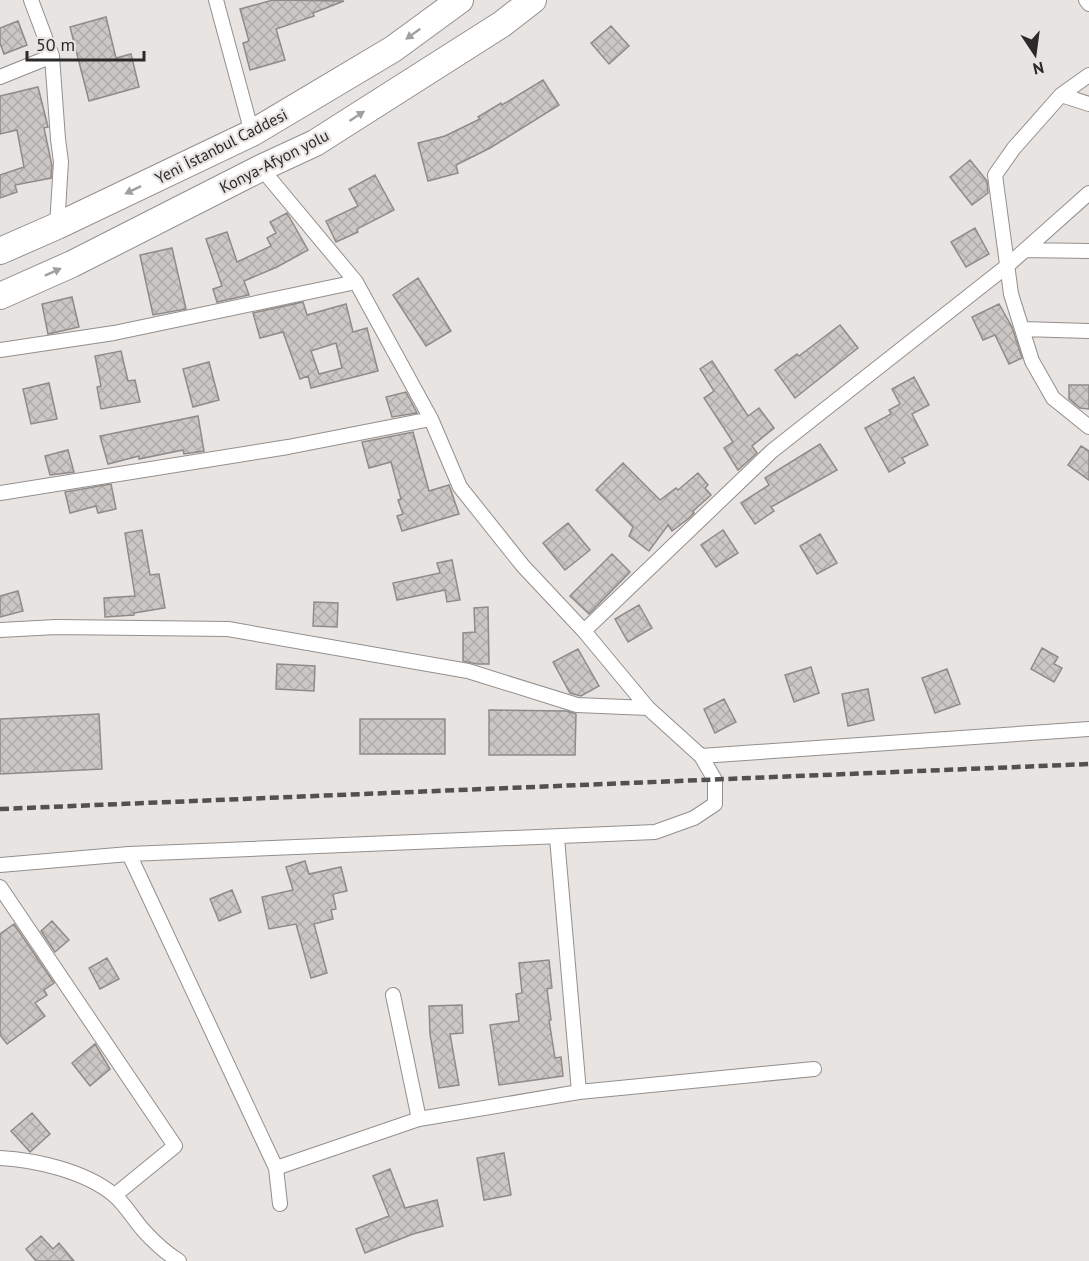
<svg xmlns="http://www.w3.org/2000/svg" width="1089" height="1261" viewBox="0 0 1089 1261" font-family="'PT Sans',sans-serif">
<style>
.building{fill:url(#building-cross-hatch);stroke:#8f8b89;stroke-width:1.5;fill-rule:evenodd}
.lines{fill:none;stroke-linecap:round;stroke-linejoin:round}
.street-casing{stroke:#938f8d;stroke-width:16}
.highway-casing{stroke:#938f8d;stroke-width:28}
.street{stroke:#fff;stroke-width:14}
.highway{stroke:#fff;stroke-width:26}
.rail{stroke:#535050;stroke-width:4.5;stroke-dasharray:9 4.5;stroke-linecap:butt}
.oneway{fill:#a09f9f}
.labels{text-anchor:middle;stroke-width:4.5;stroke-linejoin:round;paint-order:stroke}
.street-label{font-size:16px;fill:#2b2929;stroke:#e8e4e2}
</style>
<defs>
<pattern id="building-cross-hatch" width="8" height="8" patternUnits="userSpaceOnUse" patternTransform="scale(1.5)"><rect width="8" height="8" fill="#cbc7c5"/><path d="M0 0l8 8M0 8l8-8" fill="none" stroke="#aeaba9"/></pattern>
</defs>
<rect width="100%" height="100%" fill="#e8e4e2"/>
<path class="building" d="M 273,0 L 344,1 L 313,13 L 314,16 L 276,29 L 285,60 L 250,70 L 243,43 L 249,41 L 240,9 Z
M 106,17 L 116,58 L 131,54 L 139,87 L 89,101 L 70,27 Z
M 18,21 L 27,45 L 4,54 L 0,43 L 0,28 Z
M 611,26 L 629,46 L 609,64 L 591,43 Z
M 543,80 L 559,105 L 490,148 L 456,165 L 458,173 L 428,181 L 418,143 L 445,136 L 480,119 L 478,117 L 501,103 L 502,105 Z
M 38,87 L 48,127 L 44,128 L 52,166 L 51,178 L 15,185 L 17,192 L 0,198 L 0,175 L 24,167 L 17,130 L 0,134 L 0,96 Z
M 970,160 L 987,181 L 988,193 L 972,205 L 950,177 Z
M 375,175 L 394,210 L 357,229 L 358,232 L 336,242 L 326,221 L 358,206 L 349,189 Z
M 287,213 L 308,250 L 277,267 L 244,281 L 249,295 L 217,302 L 213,289 L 222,286 L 206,239 L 227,232 L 237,262 L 271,246 L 267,238 L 276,233 L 270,222 Z
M 975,228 L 989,254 L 966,267 L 951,242 Z
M 172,248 L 186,309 L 153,315 L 140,255 Z
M 418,278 L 451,331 L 426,346 L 393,295 Z
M 72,297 L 79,327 L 48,334 L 42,304 Z
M 303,302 L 307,315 L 346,304 L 353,332 L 367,328 L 378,371 L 311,388 L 308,376 L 300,379 L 283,332 L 260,338 L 253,313 ZM 336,343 L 342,368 L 319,374 L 311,351 Z
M 999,304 L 1012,327 L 1022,358 L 1009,364 L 995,335 L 983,340 L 972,317 Z
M 840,325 L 858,348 L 795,398 L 775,370 L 797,354 L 799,356 Z
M 121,351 L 128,381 L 135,380 L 140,402 L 101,409 L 97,387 L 101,386 L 95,356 Z
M 712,361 L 748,416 L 759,408 L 774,428 L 752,446 L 757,453 L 738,470 L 724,448 L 733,442 L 704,398 L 714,391 L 700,369 Z
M 209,362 L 219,400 L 193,407 L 183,369 Z
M 914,377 L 929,405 L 912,414 L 928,445 L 902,458 L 905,463 L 889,472 L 865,428 L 891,414 L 889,410 L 900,404 L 892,389 Z
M 49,383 L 57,419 L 31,424 L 23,389 Z
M 1069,385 L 1089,385 L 1089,409 L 1080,408 L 1069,399 Z
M 406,392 L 417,413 L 392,417 L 386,397 Z
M 198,416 L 204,451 L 184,454 L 183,450 L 139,459 L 139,456 L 108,464 L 100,436 Z
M 413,432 L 429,491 L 449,485 L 459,514 L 402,531 L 397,516 L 403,514 L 398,500 L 401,499 L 391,462 L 369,468 L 362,442 Z
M 820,444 L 837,470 L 771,507 L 774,511 L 755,524 L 741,503 L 769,485 L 765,478 Z
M 1081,446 L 1089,451 L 1089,480 L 1068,465 Z
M 68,450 L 74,472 L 50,475 L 45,456 Z
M 623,463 L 660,500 L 676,488 L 678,490 L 698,473 L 708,485 L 705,488 L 711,495 L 693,511 L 694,513 L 688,519 L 672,531 L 668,525 L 649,551 L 629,536 L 633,527 L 596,490 Z
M 111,484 L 116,509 L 98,513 L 96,506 L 70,513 L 65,492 Z
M 568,523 L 590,550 L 565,570 L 543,543 Z
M 142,530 L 150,575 L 159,574 L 165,608 L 134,613 L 134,615 L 105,617 L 104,598 L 135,596 L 125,533 Z
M 723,530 L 738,553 L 716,567 L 701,545 Z
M 820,534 L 837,563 L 817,574 L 800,546 Z
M 612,554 L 630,572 L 589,614 L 570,596 Z
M 452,560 L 460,600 L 447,602 L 445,590 L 397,600 L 393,583 L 440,573 L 437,563 Z
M 18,591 L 23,611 L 0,617 L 0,596 Z
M 314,602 L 338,603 L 337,627 L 313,626 Z
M 639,605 L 652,628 L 628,642 L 615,619 Z
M 488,607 L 489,664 L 477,664 L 463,661 L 463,633 L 475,632 L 474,608 Z
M 1042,648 L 1058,657 L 1054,664 L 1062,668 L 1054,682 L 1031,669 Z
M 578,649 L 599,686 L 581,696 L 570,693 L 553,662 Z
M 277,664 L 315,666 L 314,691 L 276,689 Z
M 811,667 L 819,693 L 794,702 L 785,675 Z
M 947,669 L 960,704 L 935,713 L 922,678 Z
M 868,689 L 874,720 L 848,726 L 842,694 Z
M 724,699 L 736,722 L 715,733 L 704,709 Z
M 489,710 L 567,711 L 576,714 L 575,755 L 489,755 Z
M 99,714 L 102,769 L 0,774 L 0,719 Z
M 360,719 L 445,719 L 445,754 L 360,754 Z
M 305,861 L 309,874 L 341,867 L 347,891 L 333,894 L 336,909 L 331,910 L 333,919 L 314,924 L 327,973 L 311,978 L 296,924 L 269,929 L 262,897 L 293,890 L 286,867 Z
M 232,890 L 241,912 L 219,921 L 210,899 Z
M 52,921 L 69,940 L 55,952 L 41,931 Z
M 14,924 L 54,983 L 44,990 L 47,995 L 35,1003 L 45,1016 L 7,1044 L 0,1035 L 0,934 Z
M 107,958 L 119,979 L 100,989 L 89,968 Z
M 549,960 L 552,988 L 547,989 L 551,1020 L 549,1020 L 555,1058 L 561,1057 L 563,1076 L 499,1085 L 490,1025 L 519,1021 L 516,994 L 522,993 L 519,963 Z
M 462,1005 L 463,1033 L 450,1034 L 459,1085 L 439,1088 L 430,1034 L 429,1006 Z
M 95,1044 L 110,1069 L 90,1086 L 72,1063 Z
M 32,1113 L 50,1134 L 30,1152 L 11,1131 Z
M 504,1153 L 511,1195 L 484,1200 L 477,1158 Z
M 390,1169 L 405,1208 L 437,1200 L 443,1226 L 413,1234 L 365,1253 L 356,1229 L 389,1216 L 373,1176 Z
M 41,1236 L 53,1249 L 59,1243 L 74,1261 L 36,1261 L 26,1249 Z"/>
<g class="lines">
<g class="street-casing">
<path id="street" d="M 31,0 L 52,56 L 58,139 L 61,162 L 57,226
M 216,0 L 252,133
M 1086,0 L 1089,4
M 1089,75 L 1061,95 L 1014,148 L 995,175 L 1011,294 L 1032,361 L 1053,398 L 1089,427
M 0,77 L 52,56
M 1061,95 L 1089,104
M 1025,250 L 1089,251
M 1022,329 L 1089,331
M 0,350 L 114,333 L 356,282
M 0,493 L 288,447 L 431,419
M 0,630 L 56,627 L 228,629 L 468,671 L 577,705 L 648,708
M 584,631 L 772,451 L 1007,266 L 1089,193
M 701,756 L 1089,729
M 557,838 L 579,1092
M 129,854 L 276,1168 L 280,1204
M 0,865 L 129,854 L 655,832 L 694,818 L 715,804 L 715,780 L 701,756 L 648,708 L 584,631 L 523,566 L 460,487 L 431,419 L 356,282 L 261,168
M 0,887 L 175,1146 L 115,1195
M 393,995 L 419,1119
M 0,1158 C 36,1160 85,1171 114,1195 C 125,1204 134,1220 144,1231 C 154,1242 166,1253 179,1261
M 276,1168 L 419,1119 L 579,1092 L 814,1069"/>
</g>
<g class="highway-casing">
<path id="highway" d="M 0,251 L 57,226 L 252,133 L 393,49 L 460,0
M 0,296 L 72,264 L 261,168 L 315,143 L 502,24 L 533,0"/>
</g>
<use href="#street" class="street"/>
<use href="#highway" class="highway"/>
<path class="rail" d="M 0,809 L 1089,764"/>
</g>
<defs><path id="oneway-solid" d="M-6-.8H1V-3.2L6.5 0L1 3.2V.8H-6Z" transform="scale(1.5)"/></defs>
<g class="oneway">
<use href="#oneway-solid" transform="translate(413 34) rotate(144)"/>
<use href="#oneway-solid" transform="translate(357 116) rotate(-33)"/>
<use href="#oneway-solid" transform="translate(133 190) rotate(154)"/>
<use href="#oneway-solid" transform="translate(53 272) rotate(-24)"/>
</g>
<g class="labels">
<g class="street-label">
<text transform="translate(221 146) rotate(-27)" y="6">Yeni İstanbul Caddesi</text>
<text transform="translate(274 161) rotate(-27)" y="6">Konya-Afyon yolu</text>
</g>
</g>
<g transform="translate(1035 54) rotate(167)" stroke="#e8e4e2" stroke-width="4.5" paint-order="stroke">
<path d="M0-4.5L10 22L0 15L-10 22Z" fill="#2b2929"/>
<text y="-9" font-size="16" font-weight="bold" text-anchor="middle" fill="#2b2929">N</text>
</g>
<path d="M27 51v9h117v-9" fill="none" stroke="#2b2929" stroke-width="3"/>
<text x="36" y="51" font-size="18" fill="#2b2929" stroke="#e8e4e2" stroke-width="4.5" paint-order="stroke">50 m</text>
</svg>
